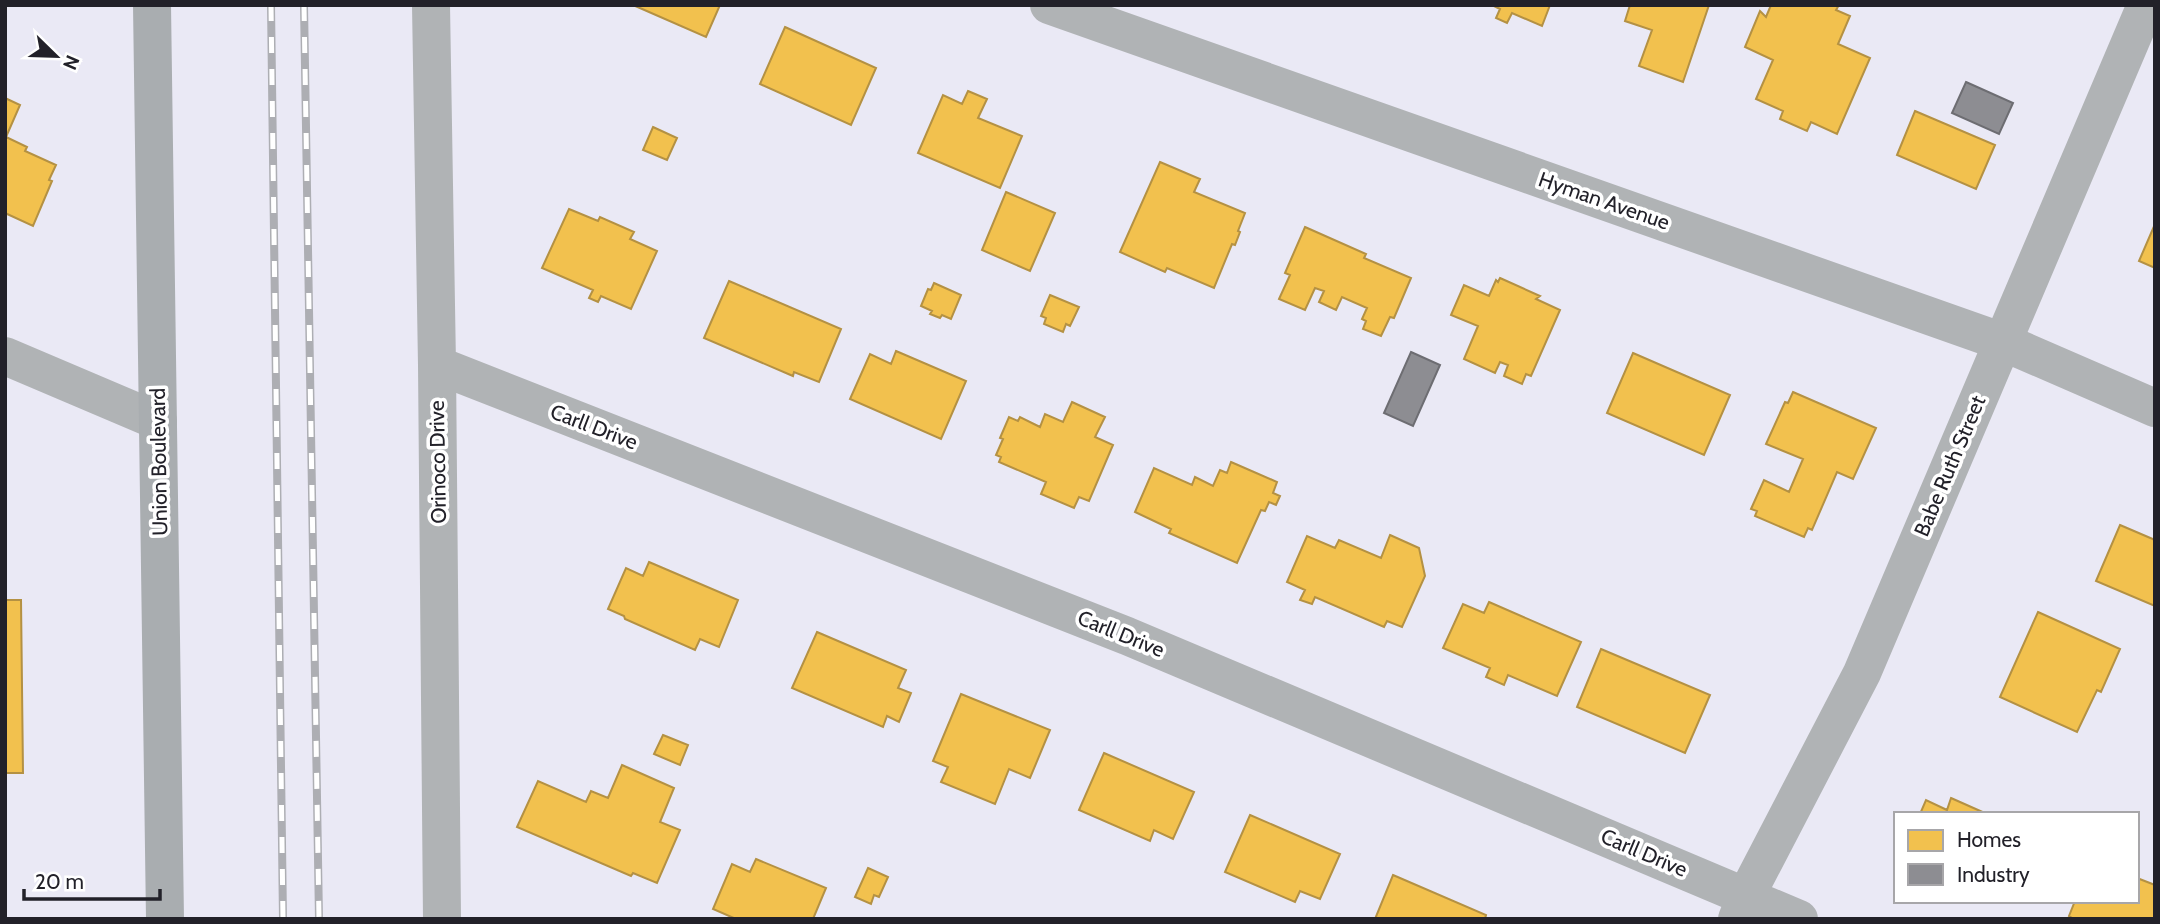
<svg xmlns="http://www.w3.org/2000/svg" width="2160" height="924" viewBox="0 0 2160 924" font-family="Cabin,sans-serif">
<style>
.homes{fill:#f2c14e;stroke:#b49143;stroke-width:2}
.industry{fill:#8d8d92;stroke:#6d6d72;stroke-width:2}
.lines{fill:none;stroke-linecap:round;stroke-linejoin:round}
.minor{stroke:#b0b3b5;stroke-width:38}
.major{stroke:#a9adb0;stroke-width:38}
.rail-casing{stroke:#adaeb3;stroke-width:8}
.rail{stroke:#fff;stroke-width:5;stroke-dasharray:16;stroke-linecap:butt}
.labels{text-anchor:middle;stroke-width:7;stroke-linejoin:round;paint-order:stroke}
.street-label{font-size:21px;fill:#222129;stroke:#fff}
</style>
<rect width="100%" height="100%" fill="#eae9f5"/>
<path class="homes" d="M 633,5 L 720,5 L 706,37 Z
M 1492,5 L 1550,5 L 1542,26 L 1512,13 L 1507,23 L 1496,18 L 1500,9 Z
M 1630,5 L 1709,5 L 1683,82 L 1639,66 L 1652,30 L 1625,21 Z
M 1771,5 L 1839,5 L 1836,10 L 1850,16 L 1838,44 L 1870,58 L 1837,134 L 1811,122 L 1807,131 L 1780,119 L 1783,111 L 1756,99 L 1773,60 L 1745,47 L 1760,11 L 1766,17 Z
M 785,27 L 876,68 L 851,125 L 760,84 Z
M 968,91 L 987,99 L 978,118 L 1022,136 L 1000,188 L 918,153 L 943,95 L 962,104 Z
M 5,98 L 20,105 L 6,137 L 27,147 L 25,151 L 56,165 L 49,180 L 52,181 L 33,226 L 5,213 Z
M 1915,111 L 1995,145 L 1976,189 L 1897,155 Z
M 653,127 L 677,138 L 667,160 L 643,150 Z
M 1160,162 L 1200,179 L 1194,192 L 1245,213 L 1238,231 L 1240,232 L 1235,245 L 1232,244 L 1214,288 L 1167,268 L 1165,272 L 1120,252 Z
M 1006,192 L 1055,213 L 1030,271 L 982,250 Z
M 569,209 L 598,221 L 600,217 L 634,232 L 630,239 L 657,251 L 631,309 L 601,296 L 598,302 L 589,298 L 593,290 L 542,268 Z
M 2155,224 L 2155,268 L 2139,261 Z
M 1305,227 L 1366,254 L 1364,258 L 1411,278 L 1394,318 L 1390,317 L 1381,336 L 1363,329 L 1366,321 L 1362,319 L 1367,308 L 1342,297 L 1336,310 L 1319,302 L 1324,291 L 1315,288 L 1305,310 L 1279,299 L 1290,275 L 1285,273 Z
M 1500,278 L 1540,296 L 1536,299 L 1560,310 L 1531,376 L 1526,374 L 1522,384 L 1504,376 L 1508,365 L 1500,362 L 1495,373 L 1464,359 L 1478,326 L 1451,315 L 1464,285 L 1489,296 L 1496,280 L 1498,282 Z
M 729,281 L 841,329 L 819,382 L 794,372 L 793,376 L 704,338 Z
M 934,283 L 961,295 L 951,319 L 942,315 L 940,318 L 930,314 L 932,311 L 921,306 L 928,289 L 931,290 Z
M 1050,295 L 1079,307 L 1070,326 L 1066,324 L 1063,332 L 1044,324 L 1046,318 L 1041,316 Z
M 896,351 L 966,381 L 941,439 L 850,399 L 870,354 L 891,364 Z
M 1633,353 L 1730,395 L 1704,455 L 1607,413 Z
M 1793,392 L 1876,428 L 1853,479 L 1837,472 L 1812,530 L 1808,528 L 1804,537 L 1755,516 L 1757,511 L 1751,509 L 1764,480 L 1789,492 L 1803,459 L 1766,444 L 1785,402 L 1788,403 Z
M 1072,402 L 1105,417 L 1095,437 L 1113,445 L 1089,501 L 1079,497 L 1074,508 L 1041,494 L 1046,482 L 999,462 L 1001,457 L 996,455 L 1003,439 L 1000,438 L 1009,417 L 1018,421 L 1020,417 L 1040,427 L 1045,414 L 1063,422 Z
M 1231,462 L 1277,482 L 1273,493 L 1280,496 L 1276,505 L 1269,502 L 1265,511 L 1261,510 L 1237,563 L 1169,533 L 1171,529 L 1135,512 L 1154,468 L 1192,485 L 1195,477 L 1213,486 L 1220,470 L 1227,473 Z
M 2120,525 L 2155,540 L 2155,606 L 2096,581 Z
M 1390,535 L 1419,548 L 1425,576 L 1402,627 L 1387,621 L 1384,627 L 1315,597 L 1312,604 L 1300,600 L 1305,590 L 1287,582 L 1307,536 L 1335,548 L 1339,540 L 1381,558 Z
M 649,562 L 738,600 L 719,647 L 700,639 L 695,650 L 625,619 L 624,616 L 608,609 L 626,568 L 643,576 Z
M 5,600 L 21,600 L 23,773 L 5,773 Z
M 1489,602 L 1581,642 L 1557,696 L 1508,675 L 1504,685 L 1486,677 L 1490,668 L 1443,648 L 1463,604 L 1484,613 Z
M 2038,612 L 2120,649 L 2101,692 L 2097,690 L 2077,732 L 2000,697 Z
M 817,632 L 906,670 L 898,688 L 911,693 L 899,722 L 887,716 L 883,727 L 792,688 Z
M 1601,649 L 1710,695 L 1685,753 L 1577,707 Z
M 961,694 L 1050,730 L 1030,778 L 1009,769 L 995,804 L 941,782 L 948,767 L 933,761 Z
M 663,735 L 688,745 L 680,765 L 654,754 Z
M 1104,753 L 1194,792 L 1173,839 L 1154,830 L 1150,841 L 1079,810 Z
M 622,765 L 674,788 L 660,822 L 680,830 L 657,883 L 633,873 L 631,876 L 517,827 L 538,781 L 586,802 L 591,791 L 608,798 Z
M 1951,798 L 1987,814 L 1920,814 L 1926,800 L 1947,810 Z
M 1250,815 L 1340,854 L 1320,899 L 1300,891 L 1295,902 L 1225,872 Z
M 756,859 L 826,888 L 813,919 L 736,919 L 713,909 L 732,864 L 750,872 Z
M 868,868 L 888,877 L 879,897 L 874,895 L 871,904 L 855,897 Z
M 1393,875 L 1486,915 L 1485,919 L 1375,919 Z
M 2137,878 L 2155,885 L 2155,919 L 2074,919 L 2069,916 L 2075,901 L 2137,901 Z"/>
<path class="industry" d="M 1966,82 L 2013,103 L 1999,134 L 1952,113 Z
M 1411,352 L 1440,365 L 1413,426 L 1384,413 Z"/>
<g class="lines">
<path class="minor" d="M 431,5 L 437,365 L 442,919
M 1049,5 L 2003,342 L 2155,408
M 5,356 L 158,421
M 437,365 L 1127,636 L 1799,919
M 1737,919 L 1746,896 L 1862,673 L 2146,5"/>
<path class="major" d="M 152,5 L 165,919"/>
<g class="rail-casing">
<path id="rail" d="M 271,5 L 283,919
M 304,5 L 319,919"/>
</g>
<use href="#rail" class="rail"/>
</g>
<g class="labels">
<g class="street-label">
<text transform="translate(1604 201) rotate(19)" y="7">Hyman Avenue</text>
<text transform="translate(594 427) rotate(21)" y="7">Carll Drive</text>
<text transform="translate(159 462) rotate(-91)" y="7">Union Boulevard</text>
<text transform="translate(438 462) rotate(-91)" y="7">Orinoco Drive</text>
<text transform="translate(1950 466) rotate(-67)" y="7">Babe Ruth Street</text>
<text transform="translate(1121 634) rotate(22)" y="7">Carll Drive</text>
<text transform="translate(1644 853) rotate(23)" y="7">Carll Drive</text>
</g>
</g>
<rect width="2160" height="924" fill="none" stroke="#222129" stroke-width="14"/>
<rect x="1894" y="812" width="245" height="91" fill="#ffffff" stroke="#a7a6a9" stroke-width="2"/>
<rect x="1908" y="830" width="35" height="21" fill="#f2c14e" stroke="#a7a6a9" stroke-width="2"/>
<text x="1957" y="847" font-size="21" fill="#222129">Homes</text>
<rect x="1908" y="864" width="35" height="21" fill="#8d8d92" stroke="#a7a6a9" stroke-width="2"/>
<text x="1957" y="882" font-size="21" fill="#222129">Industry</text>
<g transform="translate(56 56) rotate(113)" stroke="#ffffff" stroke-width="5" paint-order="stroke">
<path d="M0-5L12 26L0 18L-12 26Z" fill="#222129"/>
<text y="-10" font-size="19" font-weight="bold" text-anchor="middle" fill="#222129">N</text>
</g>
<path d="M24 889v10h136v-10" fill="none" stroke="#222129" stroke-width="3.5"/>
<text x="35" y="889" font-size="21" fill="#222129" stroke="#ffffff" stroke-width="5" paint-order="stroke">20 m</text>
</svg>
